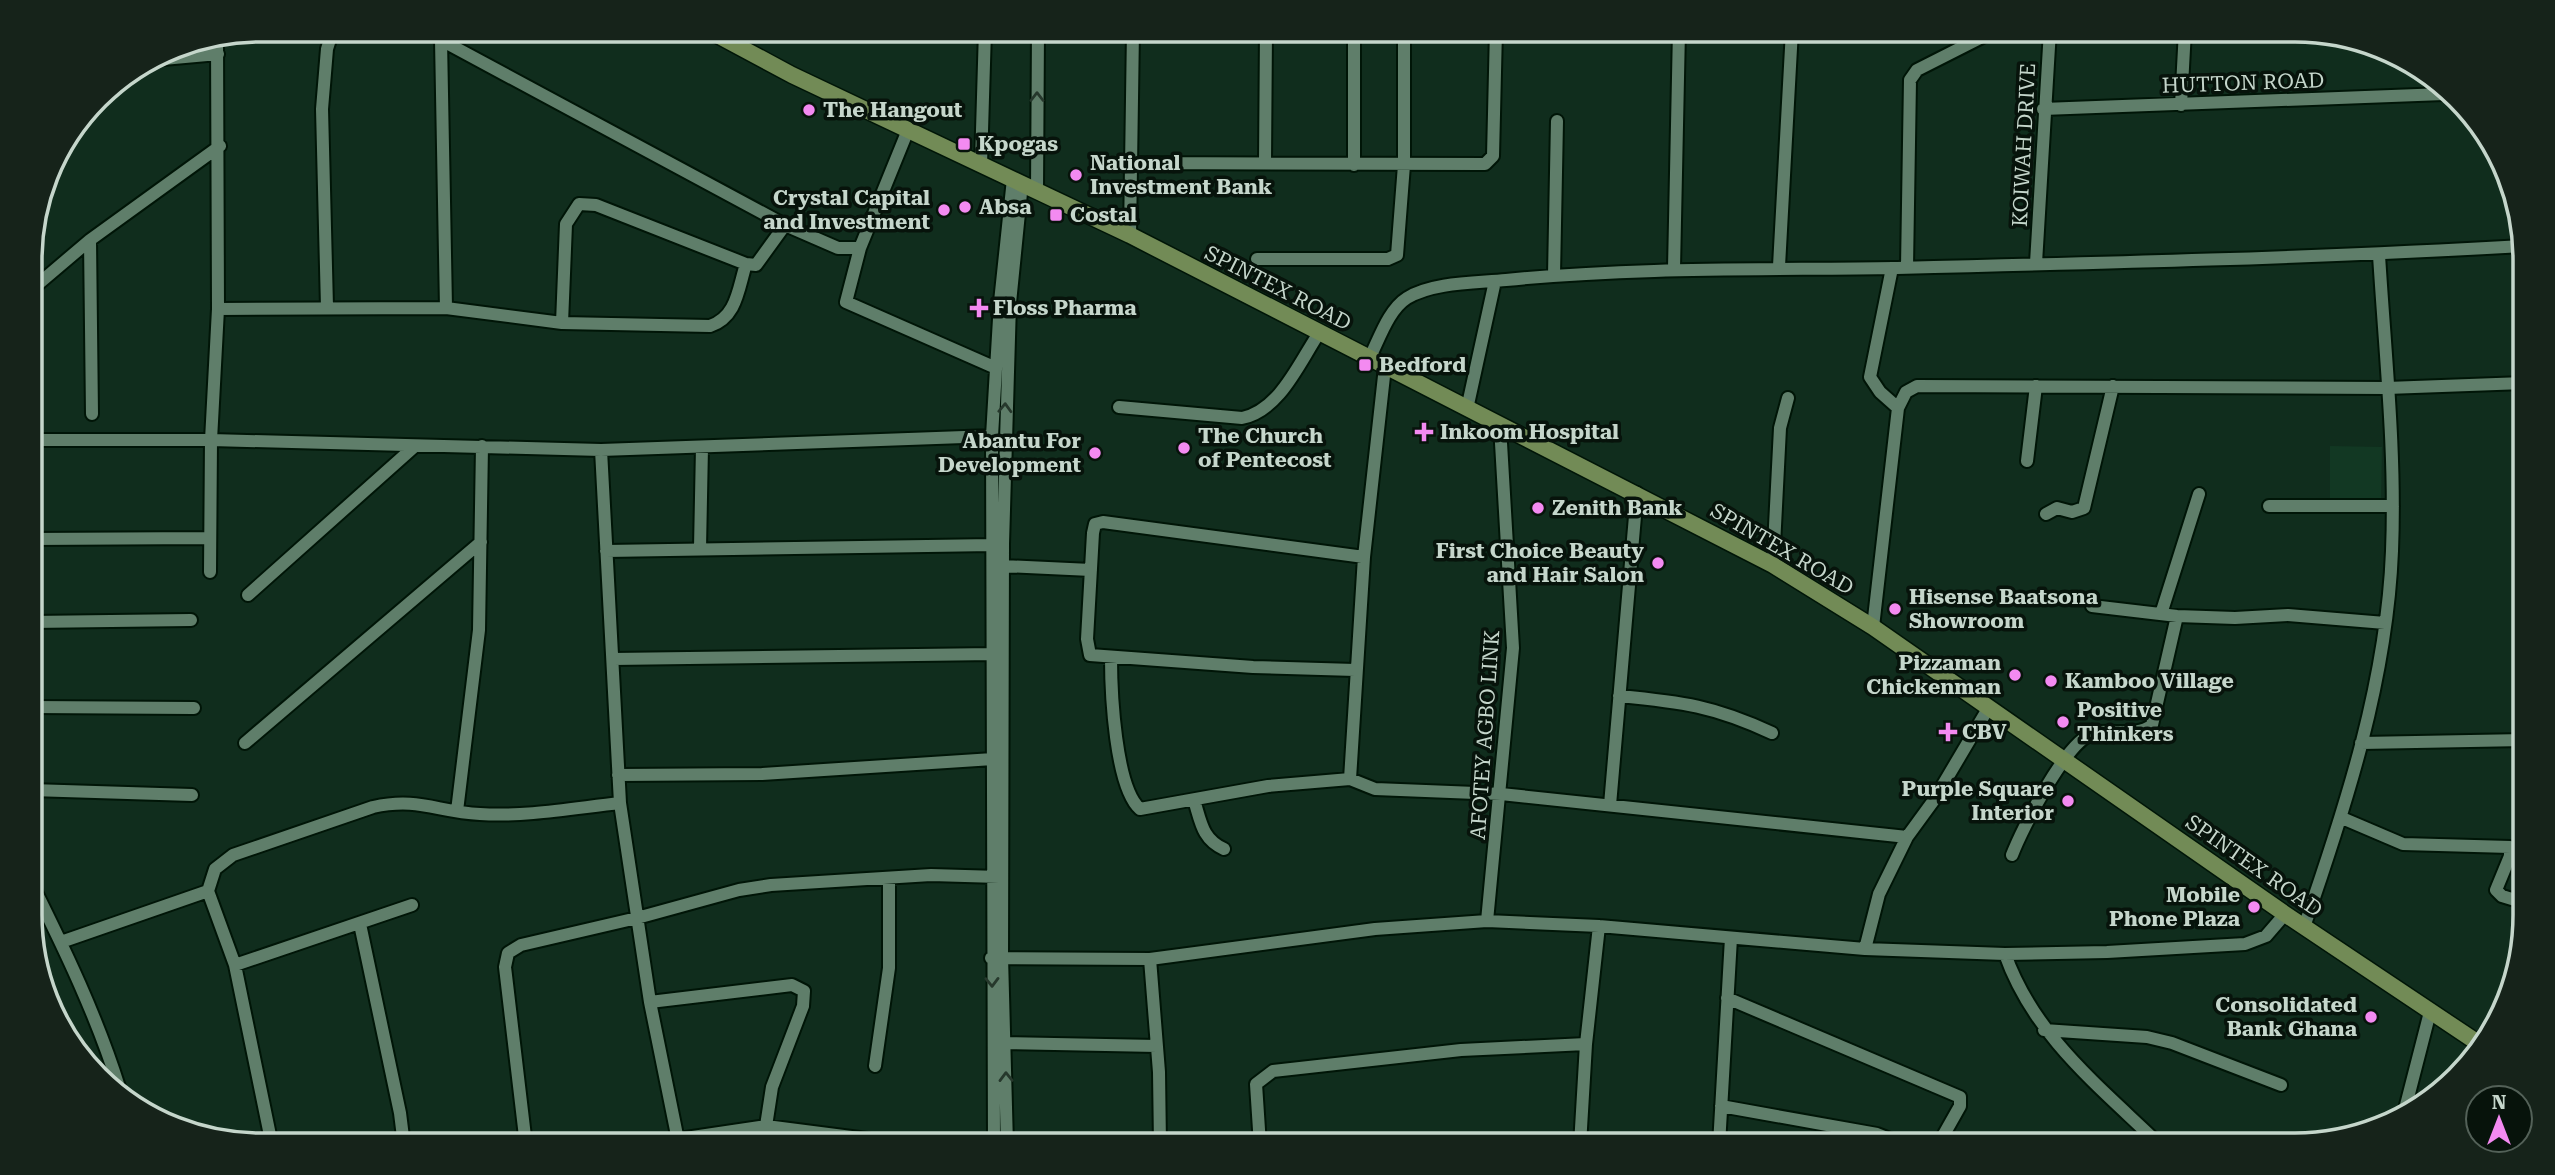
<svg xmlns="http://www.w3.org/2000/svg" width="2555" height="1175" viewBox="0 0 2555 1175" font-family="'Roboto Serif',serif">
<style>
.built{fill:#123823}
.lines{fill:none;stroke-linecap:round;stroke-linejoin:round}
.minor-casing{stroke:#001507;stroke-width:16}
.major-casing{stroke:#001507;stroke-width:19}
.minor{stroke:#5f7e6a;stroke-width:12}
.major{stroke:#728b56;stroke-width:16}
.oneway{stroke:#26382c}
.poi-dot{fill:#f38af1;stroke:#07130b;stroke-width:2.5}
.labels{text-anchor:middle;stroke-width:7;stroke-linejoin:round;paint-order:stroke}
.street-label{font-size:21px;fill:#c5d6cb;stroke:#07130b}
.poi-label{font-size:21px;font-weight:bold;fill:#c5d6cb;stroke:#07130b;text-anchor:start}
.rim{fill:none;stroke:#c5d6cb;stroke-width:3.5}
</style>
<rect width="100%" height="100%" fill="#102d1d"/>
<path class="built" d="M 2330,446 L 2382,447 L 2381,504 L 2330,504 Z"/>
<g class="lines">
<g class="minor-casing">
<path id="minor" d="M 429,30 L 441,40 L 785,225 L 838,248 L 860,248 L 908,130
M 441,40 L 446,308
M 152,60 L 218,54
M 2181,105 L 2185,30
M 2043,109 L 2444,94
M 1265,162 L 1266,30
M 1133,163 L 1485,164 L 1493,156 L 1496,30
M 981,164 L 985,30
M 1354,165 L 1354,30
M 1037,190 L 1038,30
M 1130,235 L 1133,30
M 90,240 L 92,414
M 860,248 L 846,302 L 996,368
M 1257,259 L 1388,259 L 1397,255 L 1404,165 L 1404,30
M 2036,263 L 2050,30
M 1779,266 L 1792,30
M 1907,267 L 1910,80 L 1917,70 L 1996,30
M 1674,268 L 1679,30
M 1892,268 L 1870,377 L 1880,392 L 1898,408
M 1554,275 L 1557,121
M 30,291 L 90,240 L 220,146
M 327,307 L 322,109 L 327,49 L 333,30
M 218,309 L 446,308 L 562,323 L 710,326 C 737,317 738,289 746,264
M 562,323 L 566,224 L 579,204 L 596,205 L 746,264 L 756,265 L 785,225
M 1369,359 C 1379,340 1388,310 1407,298 C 1433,282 1476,283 1506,280 C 1636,267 1765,270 1895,268 C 2104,263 2314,258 2523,246
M 1119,407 L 1242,418 C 1280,410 1299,363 1319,333
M 1467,409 L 1495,281
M 31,440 L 211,440 L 601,450 L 992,436
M 601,450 L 620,803 L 650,1002 L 679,1145
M 2027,461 L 2036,386
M 2269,506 L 2393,506
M 2046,514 L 2057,508 L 2072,512 L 2084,508 L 2113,386
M 31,539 L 208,538
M 700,548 L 702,447
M 606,551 L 993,545
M 1773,565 L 1780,428 L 1788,398
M 1003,566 L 1091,570
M 210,572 L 211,440 L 218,309 L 217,38
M 248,595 L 415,446
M 2092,606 L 2177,616 L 2235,618 L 2288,615 L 2385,623
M 2161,614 L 2199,494
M 31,622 L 191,620
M 1873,627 L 1898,408 L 1906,392 L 1917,386 L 2387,388 L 2524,383
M 1111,658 C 1111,691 1115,787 1140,809 L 1268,786 L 1350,779 L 1375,789 L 1501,794 L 1907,837
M 613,659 L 994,654
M 1355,670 L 1253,667 L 1090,655 L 1087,639 L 1093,533 L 1095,524 L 1103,522 L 1364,557
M 1619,696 C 1682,702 1714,706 1772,733
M 31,707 L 194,708
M 245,743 L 481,542
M 2361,743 L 2525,740
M 618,775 L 762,774 L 993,759
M 1350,779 L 1364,557 L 1385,367
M 31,790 L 192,795
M 1194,800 C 1201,822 1202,839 1224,849
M 1610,805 L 1637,493
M 457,811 L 479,630 L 482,446
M 2342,818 L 2403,844 L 2510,847 L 2510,856 L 2496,890 L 2502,896 L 2525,903
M 2012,855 C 2022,829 2067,739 2094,733 C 2112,729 2138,737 2152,725 L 2177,616
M 32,884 C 65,950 97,1017 119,1087
M 1487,921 L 1513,648 L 1500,426
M 360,924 L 400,1113 L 404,1145
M 2304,927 C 2346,806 2387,680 2392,551 C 2396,453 2385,353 2379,255
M 61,942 L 208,891
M 1865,949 L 1879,894 L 1907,837 L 1934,800 L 1989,707
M 2005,954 C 2034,1036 2099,1086 2160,1145
M 991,958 L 1150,959 L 1375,929 L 1487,921 L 1599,926 L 1865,949 L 2005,954 L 2107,952 L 2245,944 L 2266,936 L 2285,914
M 1150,959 L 1159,1072 L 1160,1145
M 235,965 L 412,905
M 1727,998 L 1960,1097 L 1960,1106 L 1938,1145
M 650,1002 L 792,985 L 804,991 L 803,1006 L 772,1087 L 766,1126
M 2044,1030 L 2147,1037 L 2172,1043 L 2281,1085
M 1006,1043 L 1157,1046
M 875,1066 L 889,968 L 889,878
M 1721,1106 L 1877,1134 L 1905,1145
M 2404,1113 L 2430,1012
M 679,1139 L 766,1126 L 867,1139 L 884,1145
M 272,1145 L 235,965 L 208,891 L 215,869 L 233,855 L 373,807 C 419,797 437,812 480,814 C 526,817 574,808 620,803
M 526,1145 L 505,967 L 508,953 L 521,945 L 637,918 L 739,890 L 771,885 L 931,875 L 999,877
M 994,1145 L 992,436 L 1000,302 L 1013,179
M 1007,1145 L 1002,957 L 1003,544 L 1010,303 L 1022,183
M 1260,1145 L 1256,1084 L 1273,1071 L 1461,1050 L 1586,1044
M 1580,1145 L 1586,1044 L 1599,926
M 1719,1145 L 1731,938
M 1836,1145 L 1836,1127"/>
</g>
<g class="major-casing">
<path id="major" d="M 708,30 L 792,75 L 1130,235 L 1773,565 L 1873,627 L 2285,914 L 2481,1045"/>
</g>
<use href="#minor" class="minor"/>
<use href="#major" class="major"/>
</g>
<defs><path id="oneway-chevron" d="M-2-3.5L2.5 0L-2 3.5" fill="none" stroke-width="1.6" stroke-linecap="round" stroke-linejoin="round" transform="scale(1.75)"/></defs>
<g class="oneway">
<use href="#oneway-chevron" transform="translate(1037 97) rotate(-90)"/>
<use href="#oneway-chevron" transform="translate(1005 408) rotate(-88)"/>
<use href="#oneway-chevron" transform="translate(992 982) rotate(89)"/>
<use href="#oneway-chevron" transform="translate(1006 1077) rotate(-91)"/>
</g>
<g class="poi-dot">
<circle cx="809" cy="110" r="7"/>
<rect x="957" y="137" width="14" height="14" rx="3.5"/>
<circle cx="1076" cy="175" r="7"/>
<circle cx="965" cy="207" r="7"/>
<circle cx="944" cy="210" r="7"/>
<rect x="1049" y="208" width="14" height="14" rx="3.5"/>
<path d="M975.5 297.5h7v7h7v7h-7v7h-7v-7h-7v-7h7z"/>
<rect x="1358" y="358" width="14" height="14" rx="3.5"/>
<path d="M1420.5 421.5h7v7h7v7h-7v7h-7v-7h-7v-7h7z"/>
<circle cx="1184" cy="448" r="7"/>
<circle cx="1095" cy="453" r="7"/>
<circle cx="1538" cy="508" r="7"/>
<circle cx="1658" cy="563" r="7"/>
<circle cx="1895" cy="609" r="7"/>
<circle cx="2015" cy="675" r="7"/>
<circle cx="2051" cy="681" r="7"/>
<circle cx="2063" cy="722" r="7"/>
<path d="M1944.5 721.5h7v7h7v7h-7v7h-7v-7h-7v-7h7z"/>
<circle cx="2068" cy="801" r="7"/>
<circle cx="2254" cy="907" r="7"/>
<circle cx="2371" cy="1017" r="7"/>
</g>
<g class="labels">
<g class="street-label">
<text transform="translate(2243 83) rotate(-2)" y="7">HUTTON ROAD</text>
<text transform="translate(2024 145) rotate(-87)" y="7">KOIWAH DRIVE</text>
<text transform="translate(1278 288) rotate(27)" y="7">SPINTEX ROAD</text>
<text transform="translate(1782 549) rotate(30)" y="7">SPINTEX ROAD</text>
<text transform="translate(1485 735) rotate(-86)" y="7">AFOTEY AGBO LINK</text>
<text transform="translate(2254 866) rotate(35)" y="7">SPINTEX ROAD</text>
</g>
<g class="poi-label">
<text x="823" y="117">The Hangout</text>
<text x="978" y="151">Kpogas</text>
<text x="1090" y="170">National<tspan x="1090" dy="24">Investment Bank</tspan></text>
<text x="930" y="205" text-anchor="end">Crystal Capital<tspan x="930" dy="24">and Investment</tspan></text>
<text x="979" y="214">Absa</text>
<text x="1070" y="222">Costal</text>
<text x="993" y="315">Floss Pharma</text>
<text x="1379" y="372">Bedford</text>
<text x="1440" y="439">Inkoom Hospital</text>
<text x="1198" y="443">The Church<tspan x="1198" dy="24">of Pentecost</tspan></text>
<text x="1081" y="448" text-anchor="end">Abantu For<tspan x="1081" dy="24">Development</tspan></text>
<text x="1552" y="515">Zenith Bank</text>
<text x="1644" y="558" text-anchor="end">First Choice Beauty<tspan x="1644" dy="24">and Hair Salon</tspan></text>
<text x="1909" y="604">Hisense Baatsona<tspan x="1909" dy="24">Showroom</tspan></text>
<text x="2001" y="670" text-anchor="end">Pizzaman<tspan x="2001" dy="24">Chickenman</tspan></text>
<text x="2065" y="688">Kamboo Village</text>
<text x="2077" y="717">Positive<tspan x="2077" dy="24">Thinkers</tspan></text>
<text x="1962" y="739">CBV</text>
<text x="2054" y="796" text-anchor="end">Purple Square<tspan x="2054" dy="24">Interior</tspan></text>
<text x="2240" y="902" text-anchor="end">Mobile<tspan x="2240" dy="24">Phone Plaza</tspan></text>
<text x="2357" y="1012" text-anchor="end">Consolidated<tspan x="2357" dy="24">Bank Ghana</tspan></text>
</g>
</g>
<path d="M0 0H2555V1175H0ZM260 42H2295A218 218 0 0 1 2513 260V915A218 218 0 0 1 2295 1133H260A218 218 0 0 1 42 915V260A218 218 0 0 1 260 42Z" fill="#16231a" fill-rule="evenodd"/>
<path class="rim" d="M260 42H2295A218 218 0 0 1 2513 260V915A218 218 0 0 1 2295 1133H260A218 218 0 0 1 42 915V260A218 218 0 0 1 260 42Z"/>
<g transform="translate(2499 1119)"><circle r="33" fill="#07130b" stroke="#536158" stroke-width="2"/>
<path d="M0-5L12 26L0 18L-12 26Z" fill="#f38af1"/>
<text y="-10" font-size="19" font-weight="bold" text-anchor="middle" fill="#c5d6cb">N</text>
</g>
</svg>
